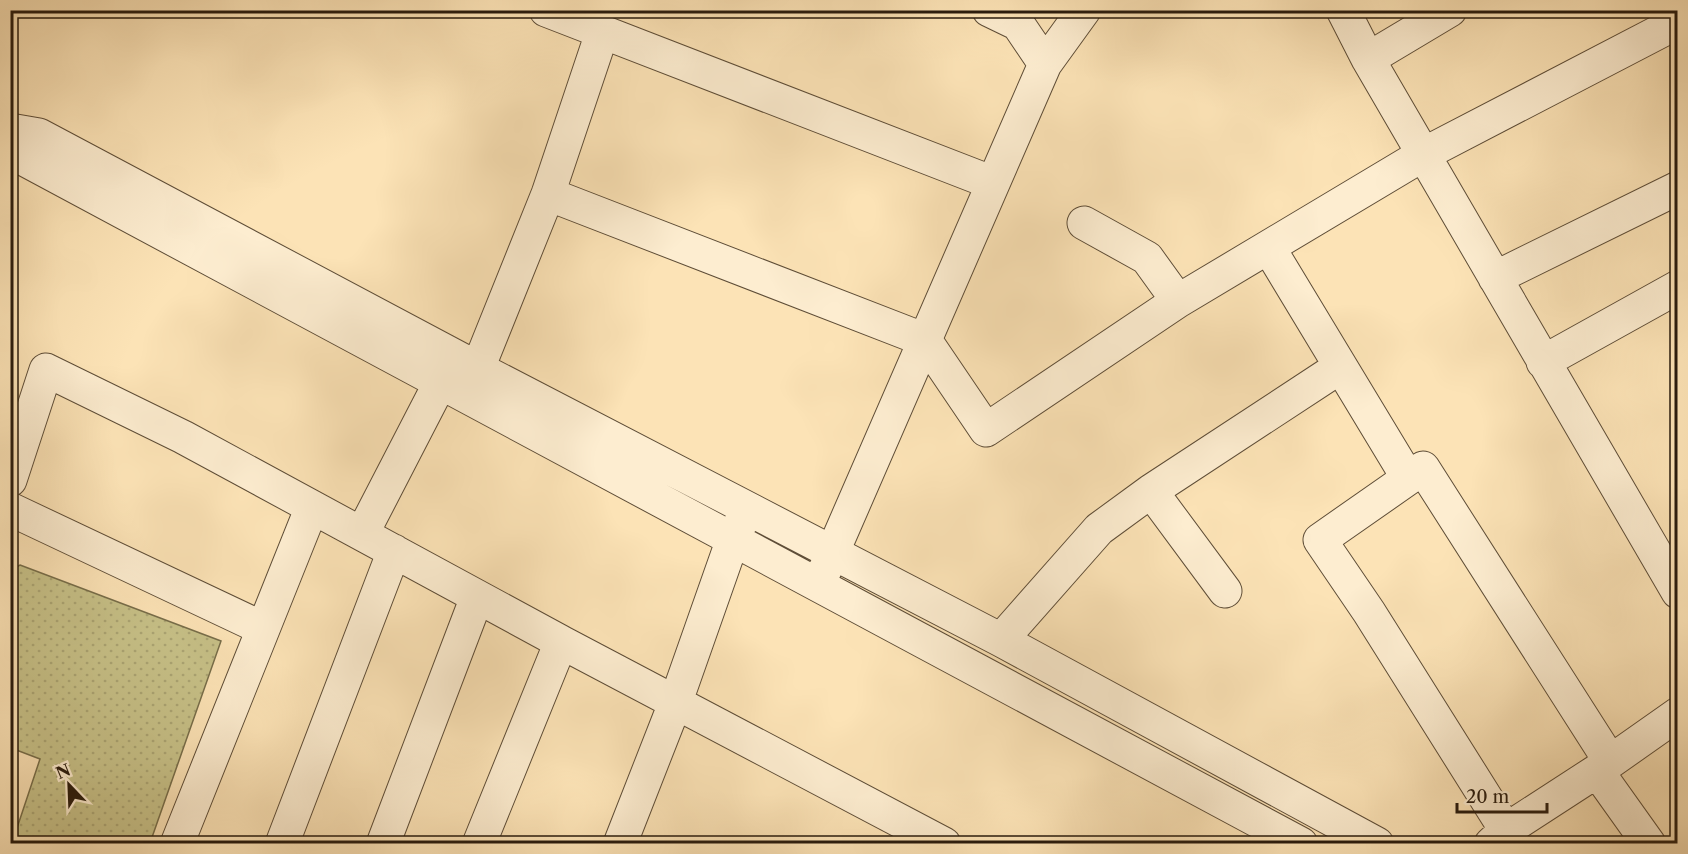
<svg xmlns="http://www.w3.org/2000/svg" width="1688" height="854" viewBox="0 0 1688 854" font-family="'Libre Caslon Text',serif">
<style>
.grass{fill:url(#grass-dots);stroke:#786e4a;stroke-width:1.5}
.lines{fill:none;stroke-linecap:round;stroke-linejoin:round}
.minor-casing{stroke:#5e4d37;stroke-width:35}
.minor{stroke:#fdedd0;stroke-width:33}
</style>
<defs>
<pattern id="grass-dots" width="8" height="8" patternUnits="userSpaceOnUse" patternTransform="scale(1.5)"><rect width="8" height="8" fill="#c7c188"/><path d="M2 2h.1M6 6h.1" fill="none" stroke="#aba574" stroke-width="1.8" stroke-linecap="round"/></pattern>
</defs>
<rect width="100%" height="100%" fill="#fce3b6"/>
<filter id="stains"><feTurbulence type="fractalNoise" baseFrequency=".00333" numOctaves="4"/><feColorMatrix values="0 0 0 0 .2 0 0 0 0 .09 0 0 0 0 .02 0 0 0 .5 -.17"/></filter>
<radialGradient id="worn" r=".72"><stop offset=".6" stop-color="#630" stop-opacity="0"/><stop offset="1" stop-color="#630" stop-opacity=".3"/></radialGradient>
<path class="grass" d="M 20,565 L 221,641 L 150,843 L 12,843 L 40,759 L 11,748 L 11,570 Z"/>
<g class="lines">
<g class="minor-casing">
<path id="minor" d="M 546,10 L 993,183
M 989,10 L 1018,24 L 1045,64
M 1343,10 L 1368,59 L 1678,592
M 1368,59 L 1450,10
M 10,130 L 39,135 L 479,369 L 1001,640 L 1377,844
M 10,145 L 22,158 L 1301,844
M 548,194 L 925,340 L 986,430 L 1178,301 L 1424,154 L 1678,22
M 1084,223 L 1147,258 L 1178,301
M 1269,248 L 1408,478
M 1495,278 L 1678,188
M 1543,362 L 1678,287
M 470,388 L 548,194 L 602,33
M 10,480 L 46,370 L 183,437 L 561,642
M 1151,491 L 1225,591
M 10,509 L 262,628
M 362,534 L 440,383
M 824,572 L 1045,64 L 1084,10
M 1001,640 L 1099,529 L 1151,491 L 1340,367
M 1597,771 L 1649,844
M 1506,830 L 1369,612 L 1320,540 L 1423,468 L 1610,761
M 177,844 L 312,507
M 282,844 L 394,551
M 383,844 L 477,597
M 479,844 L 561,642 L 944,844
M 620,844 L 676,701 L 733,539 L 742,520
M 1491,844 L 1506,830 L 1597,771 L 1678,714"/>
</g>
<use href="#minor" class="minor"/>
</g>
<rect width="1688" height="854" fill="none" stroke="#fce3b6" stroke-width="36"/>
<rect x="12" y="12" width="1664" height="830" fill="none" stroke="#291b0d" stroke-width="3"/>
<rect x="18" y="18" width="1652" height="818" fill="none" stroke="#291b0d" stroke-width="1.5"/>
<g transform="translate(69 785) rotate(337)" stroke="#fdedd0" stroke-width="4.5" paint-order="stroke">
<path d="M0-4.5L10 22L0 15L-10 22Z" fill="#291b0d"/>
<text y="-9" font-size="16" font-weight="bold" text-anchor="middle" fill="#291b0d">N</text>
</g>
<path d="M1457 803v9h90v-9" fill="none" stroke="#291b0d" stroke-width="3"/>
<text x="1466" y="803" font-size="18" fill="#291b0d" stroke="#fdedd0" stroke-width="4.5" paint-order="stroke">20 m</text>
<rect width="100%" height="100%" filter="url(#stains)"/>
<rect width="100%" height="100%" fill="url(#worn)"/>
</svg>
